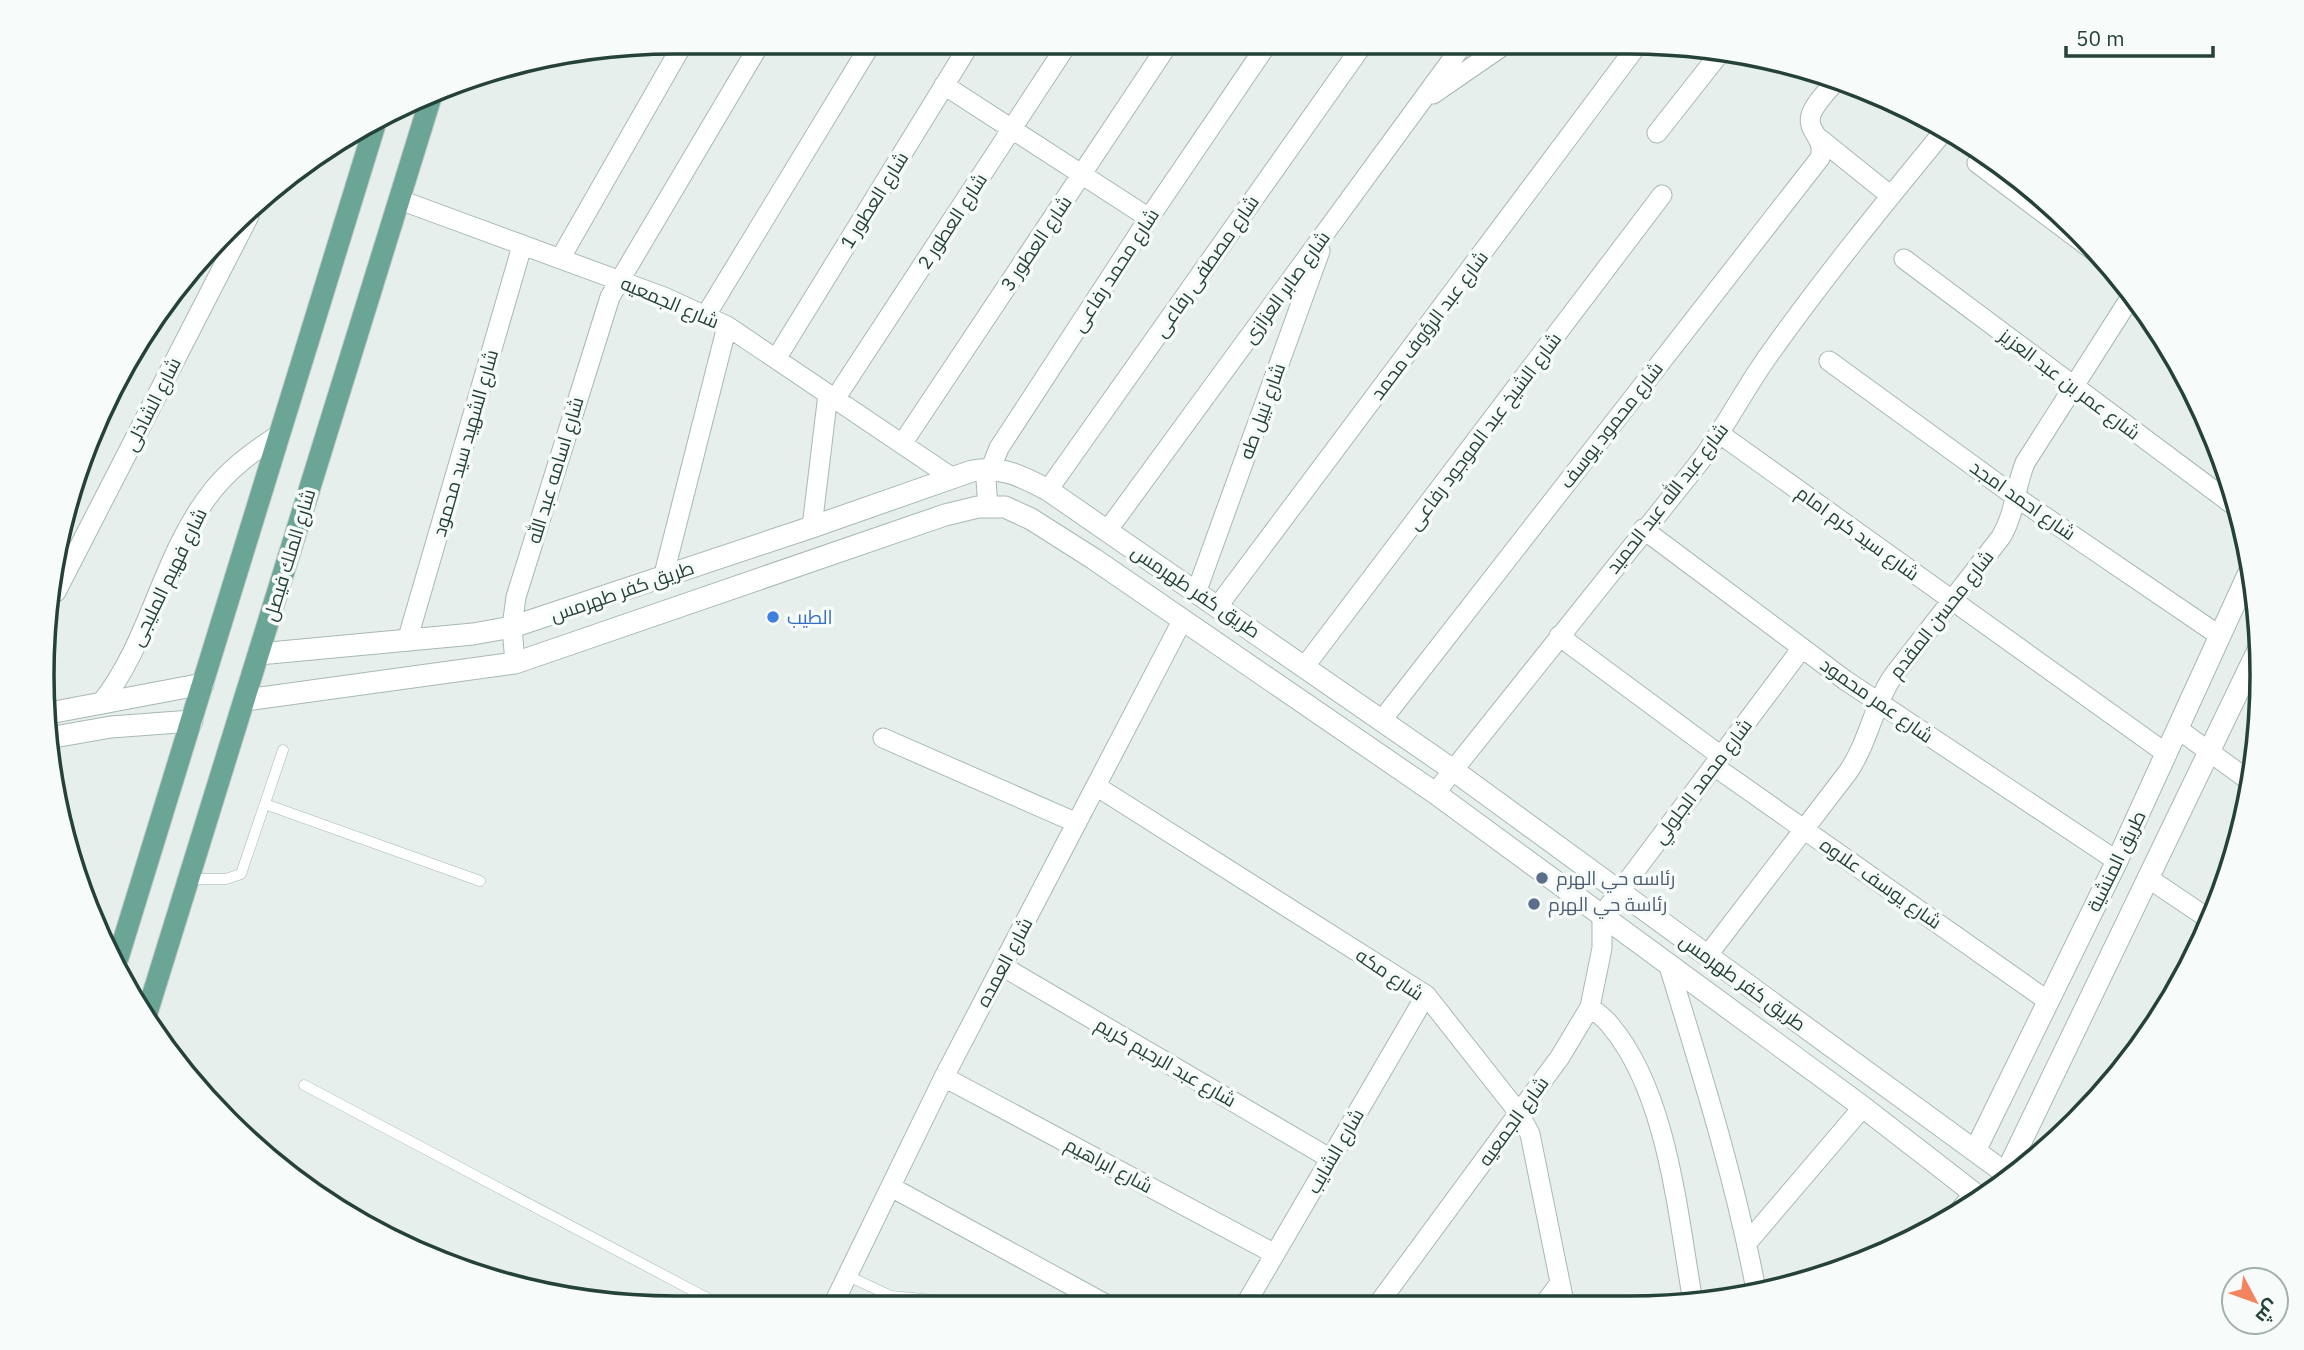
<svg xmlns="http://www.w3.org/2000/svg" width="2304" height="1350" viewBox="0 0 2304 1350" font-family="'IBM Plex Sans',Cairo,sans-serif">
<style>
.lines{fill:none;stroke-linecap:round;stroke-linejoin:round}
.service-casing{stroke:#a8b8b2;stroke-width:11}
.minor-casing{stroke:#a8b8b2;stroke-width:21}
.tertiary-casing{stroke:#a8b8b2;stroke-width:23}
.primary-casing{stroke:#c2cac8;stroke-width:23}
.service{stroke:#fff;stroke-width:10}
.minor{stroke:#fff;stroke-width:19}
.tertiary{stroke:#fff;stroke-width:21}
.primary{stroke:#6aa596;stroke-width:21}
.shop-dot{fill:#3f7fe0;stroke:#f7fbf9;stroke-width:2.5}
.service-dot{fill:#5c6f8a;stroke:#f7fbf9;stroke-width:2.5}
.labels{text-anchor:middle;stroke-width:7;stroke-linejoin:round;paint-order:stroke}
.street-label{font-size:19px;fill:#24423a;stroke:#f7fbf9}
.shop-label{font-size:19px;fill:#366cbe;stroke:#f7fbf9;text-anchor:start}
.service-label{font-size:19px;fill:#4e5e75;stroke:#f7fbf9;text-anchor:start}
.rim{fill:none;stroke:#24423a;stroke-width:3.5}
</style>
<rect width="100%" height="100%" fill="#e6efeb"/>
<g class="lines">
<g class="service-casing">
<path id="service" d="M 265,804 L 480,881
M 189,879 L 226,879 L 241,874 L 283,750
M 304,1085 L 724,1307
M 846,1275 L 891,1296 L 933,1300 L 945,1307"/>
</g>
<g class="minor-casing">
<path id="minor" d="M 944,85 L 1149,218
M 1433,94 L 1507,43
M 1657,133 L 1720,53
M 1820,139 L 1891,196
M 1977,163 L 2098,254
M 400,200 L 664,297 L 727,326 L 951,477
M 560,259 L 684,42
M 1904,259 L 2236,507
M 706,315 L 872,42
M 776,359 L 971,42
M 1829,361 L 2016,497 L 2220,636
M 835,399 L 1068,43
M 1720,434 L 2167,754
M 902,444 L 1169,43
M 1048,490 L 1364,43
M 988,507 L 986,480 L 999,448 L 1149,218 L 1268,43
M 812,527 L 828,394
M 1643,529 L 1845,680 L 2117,861
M 1107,531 L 1464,43
M 663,578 L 727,326
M 56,592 L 249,216
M 1196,593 L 1320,251
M 1218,606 L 1639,43
M 1559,636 L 1721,756
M 407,641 L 522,246
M 515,663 L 512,627 L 516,597 L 610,297 L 761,42
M 1305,666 L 1662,195
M 101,703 C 149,643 161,560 207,498 C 226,471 252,452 280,434
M 1382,720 L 1820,158 C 1826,137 1806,132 1811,115 C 1815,102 1830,89 1838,78
M 2178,729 L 2251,782
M 883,738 L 1077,823
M 1714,766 L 2048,1001
M 1096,786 L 1426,995 L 1519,1113 L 1530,1134 L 1565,1307
M 1435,793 L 1702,459 C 1725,427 1743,392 1766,359 C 1821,281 1883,205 1944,131
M 2148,878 L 2212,921
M 1707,956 L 1848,772 C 1869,741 1873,706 1893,676 L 2001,537 C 2015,514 2015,488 2025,463 L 2132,295
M 1668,963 C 1701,1071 1735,1178 1756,1290
M 1002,966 L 1331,1159
M 1590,1007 C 1597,1013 1605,1018 1610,1025 C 1668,1093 1678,1217 1693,1302
M 944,1077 L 1275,1254
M 891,1187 L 1111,1307
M 1956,1215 L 1974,1193
M 1747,1243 L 1863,1107
M 832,1307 L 944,1077 L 1182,621
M 1244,1307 L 1426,995
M 1376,1307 L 1560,1057 L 1590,1007 L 1602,948 L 1602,915 L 1802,648
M 1542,1307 L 1560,1283"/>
</g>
<g class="tertiary-casing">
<path id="tertiary" d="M 259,654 L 473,634 L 512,627 L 812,527 L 972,471 C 1003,466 1021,476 1048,490 L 1453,770 L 2008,1175
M 246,700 L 515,663 L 945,515 L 978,507 L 1005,507 L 1031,519 L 1094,559 L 1435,793 L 1863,1107 L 1979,1197
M 44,714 L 203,684
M 48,738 L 111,727 L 192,721
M 1975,1151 L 2117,861 L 2251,568
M 2006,1173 L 2259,648"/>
</g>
<g class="primary-casing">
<path id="primary" d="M 118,958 L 374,128
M 147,1013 L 431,97"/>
</g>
<use href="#service" class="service"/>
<use href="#minor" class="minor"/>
<use href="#tertiary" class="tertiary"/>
<use href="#primary" class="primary"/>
</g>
<circle class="shop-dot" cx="773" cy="617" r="7"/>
<g class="service-dot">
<circle cx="1542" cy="878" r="7"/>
<circle cx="1534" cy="904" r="7"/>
</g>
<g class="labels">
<g class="street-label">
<text transform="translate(874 200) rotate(-58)" y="7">شارع العطور 1</text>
<text transform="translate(952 221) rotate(-57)" y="7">شارع العطور 2</text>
<text transform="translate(1036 243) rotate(-56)" y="7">شارع العطور 3</text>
<text transform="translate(1206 266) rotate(-55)" y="7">شارع مصطفى رفاعى</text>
<text transform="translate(1115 270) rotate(-57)" y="7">شارع محمد رفاعى</text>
<text transform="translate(1286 287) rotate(-54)" y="7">شارع صابر العزازى</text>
<text transform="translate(670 302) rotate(23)" y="7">شارع الجمعيه</text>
<text transform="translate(1429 325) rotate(-53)" y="7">شارع عبد الرؤوف محمد</text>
<text transform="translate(2070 384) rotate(37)" y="7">شارع عمر بن عبد العزيز</text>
<text transform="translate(152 404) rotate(-63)" y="7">شارع الشاذلى</text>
<text transform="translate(1262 411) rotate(-70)" y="7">شارع نبيل طه</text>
<text transform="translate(1611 425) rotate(-52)" y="7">شارع محمود يوسف</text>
<text transform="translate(1484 431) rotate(-53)" y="7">شارع الشيخ عبد الموجود رفاعى</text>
<text transform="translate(465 443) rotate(-74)" y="7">شارع الشهيد سيد محمود</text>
<text transform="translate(555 470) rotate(-73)" y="7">شارع اسامه عبد الله</text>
<text transform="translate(1667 498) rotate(-52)" y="7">شارع عبد الله عبد الحميد</text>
<text transform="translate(2023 500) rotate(35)" y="7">شارع احمد امجد</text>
<text transform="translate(1858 533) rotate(36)" y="7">شارع سيد كرم امام</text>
<text transform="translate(289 555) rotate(-73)" y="7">شارع الملك فيصل</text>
<text transform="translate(168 577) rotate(-64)" y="7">شارع فهيم المليجى</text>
<text transform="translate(622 591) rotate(-19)" y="7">طريق كفر طهرمس</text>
<text transform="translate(1196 591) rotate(34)" y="7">طريق كفر طهرمس</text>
<text transform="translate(1941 614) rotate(-52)" y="7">شارع محسن المقدم</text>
<text transform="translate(1877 700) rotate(35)" y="7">شارع عمر محمود</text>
<text transform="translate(1702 781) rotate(-53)" y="7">شارع محمد الجلولي</text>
<text transform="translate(2116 861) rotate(-64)" y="7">طريق المنشية</text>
<text transform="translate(1881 883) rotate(35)" y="7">شارع يوسف علاوه</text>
<text transform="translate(1004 962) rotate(-62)" y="7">شارع العمده</text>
<text transform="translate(1390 974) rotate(34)" y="7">شارع مكه</text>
<text transform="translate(1743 982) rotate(36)" y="7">طريق كفر طهرمس</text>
<text transform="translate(1166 1062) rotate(30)" y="7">شارع عبد الرحيم كريم</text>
<text transform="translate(1513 1121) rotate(-54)" y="7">شارع الجمعيه</text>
<text transform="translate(1335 1151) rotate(-60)" y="7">شارع الشايب</text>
<text transform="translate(1109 1165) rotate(28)" y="7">شارع ابراهيم</text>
</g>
<g class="shop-label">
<text x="787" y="624">الطيب</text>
</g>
<g class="service-label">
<text x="1556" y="885">رئاسه حي الهرم</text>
<text x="1548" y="911">رئاسة حي الهرم</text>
</g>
</g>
<path d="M0 0H2304V1350H0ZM675 54H1629A621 621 0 0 1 2250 675V675A621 621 0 0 1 1629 1296H675A621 621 0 0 1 54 675V675A621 621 0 0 1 675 54Z" fill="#f7fbf9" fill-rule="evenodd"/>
<path class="rim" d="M675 54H1629A621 621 0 0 1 2250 675V675A621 621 0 0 1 1629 1296H675A621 621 0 0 1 54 675V675A621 621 0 0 1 675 54Z"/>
<g transform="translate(2255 1301) rotate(131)"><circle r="33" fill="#f7fbf9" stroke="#a3b1ad" stroke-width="2"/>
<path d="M0-5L12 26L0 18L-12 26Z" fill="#f4845f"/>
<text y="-10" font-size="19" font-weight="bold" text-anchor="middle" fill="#24423a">ش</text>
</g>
<path d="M2066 46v10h147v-10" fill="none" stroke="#24423a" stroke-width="3.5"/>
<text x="2076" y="46" font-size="21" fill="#24423a" stroke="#f7fbf9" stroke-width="5" paint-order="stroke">50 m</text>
</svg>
